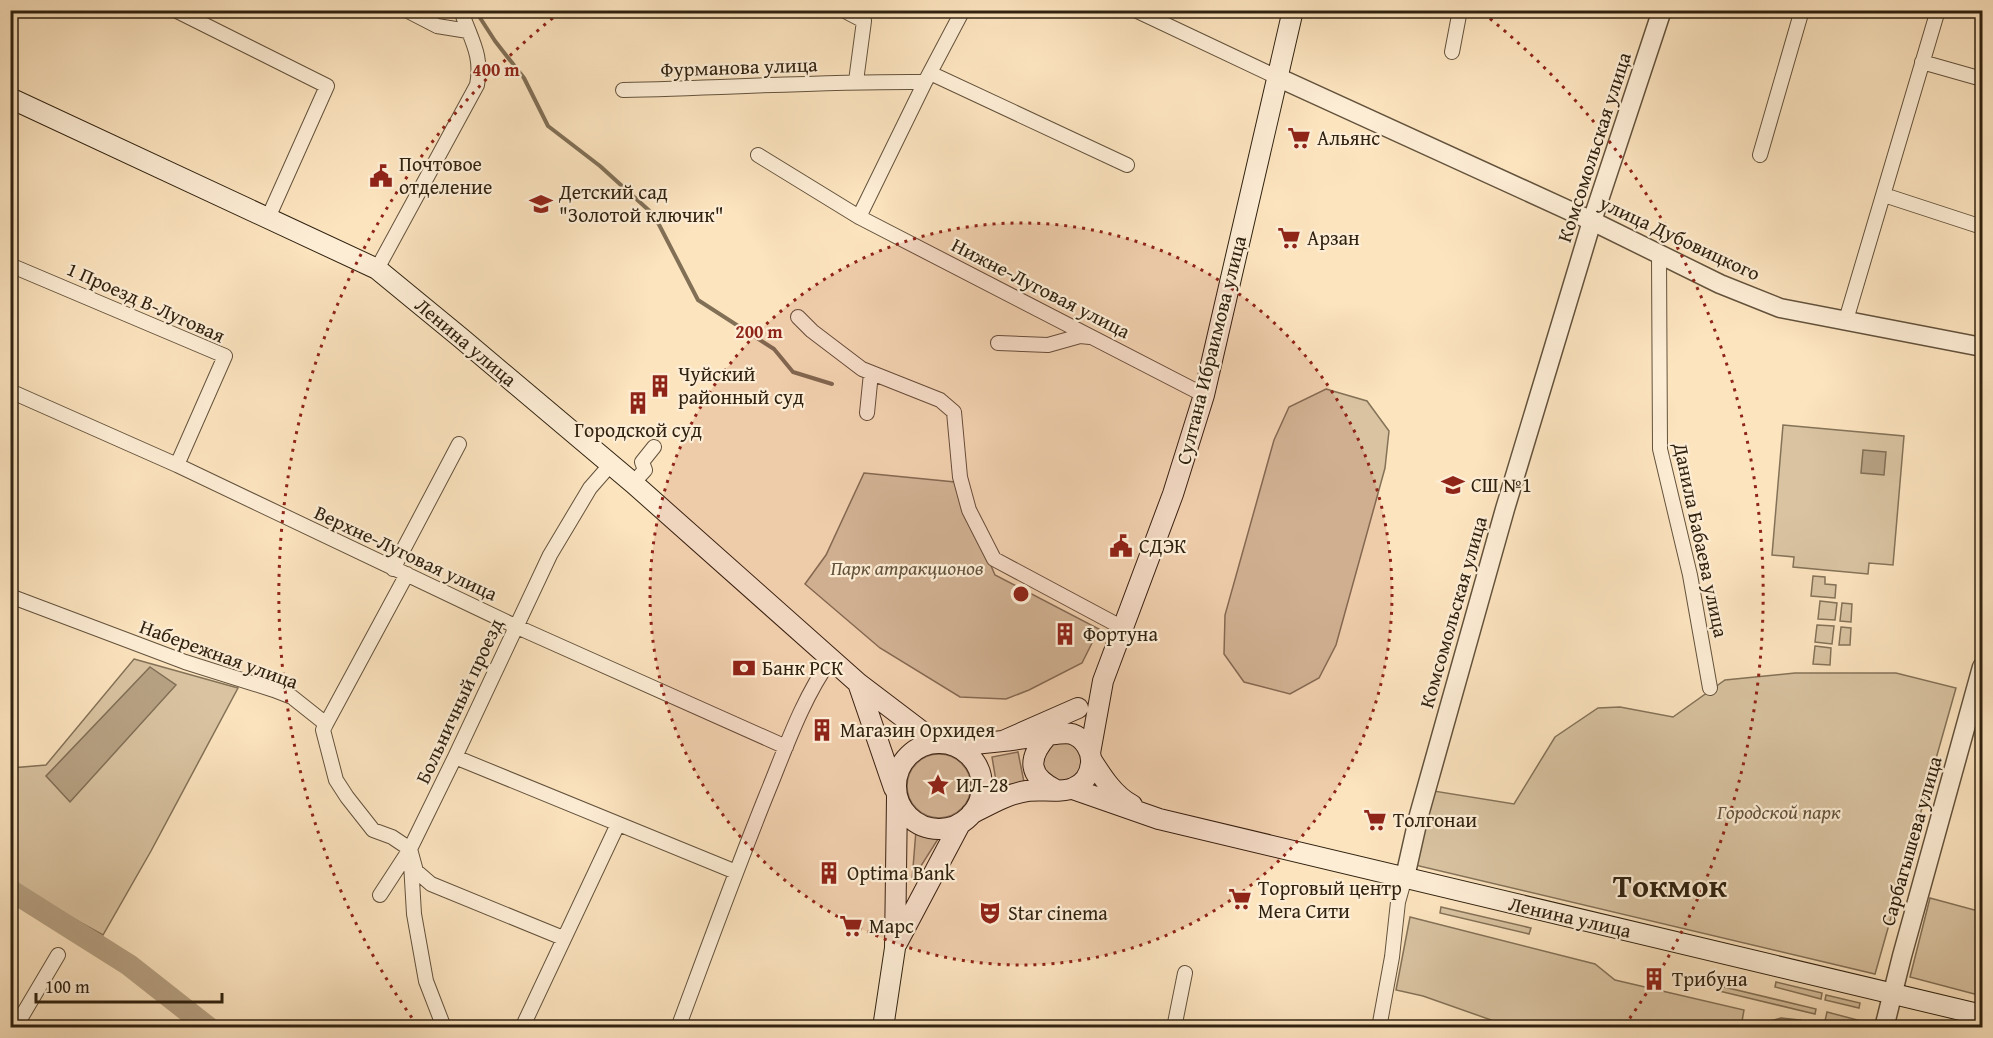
<svg xmlns="http://www.w3.org/2000/svg" width="1993" height="1038" viewBox="0 0 1993 1038" font-family="'Gentium Book Plus',serif">
<style>
.green{fill:#d9c3a1;stroke:#847258;stroke-width:1.5}
.water{fill:#b7a284;stroke:#816f56;stroke-width:1.5}
.lines{fill:none;stroke-linecap:round;stroke-linejoin:round}
.stream{stroke:#816f56;stroke-width:4}
.river{stroke:#b7a284;stroke-width:22}
.minor-casing{stroke:#63523c;stroke-width:16}
.tertiary-casing{stroke:#63523c;stroke-width:21}
.secondary-casing{stroke:#302210;stroke-width:22}
.minor{stroke:#fdedd5;stroke-width:14}
.tertiary{stroke:#fdedd5;stroke-width:18}
.secondary{stroke:#fdedd5;stroke-width:20}
.ring{fill:none;stroke:#8f2418;stroke-width:3;stroke-dasharray:3 6}
.labels{text-anchor:middle;stroke-width:4.5;stroke-linejoin:round;paint-order:stroke}
.street-label{font-size:20px;fill:#302210;stroke:#fdedd5}
.poi-label{font-size:20px;fill:#302210;stroke:#fdedd5;text-anchor:start}
.park-label{font-size:20px;font-style:italic;fill:#63523c;stroke:#fdedd5}
.town-label{font-size:32px;font-weight:bold;fill:#302210;stroke:#fdedd5}
.centre{fill:#8f2418;stroke:#fdedd5;stroke-width:3}
.ring-label{font-size:18px;text-anchor:middle;font-weight:bold;fill:#8f2418;stroke:#fdedd5;stroke-width:4.5;stroke-linejoin:round;paint-order:stroke}
</style>
<rect width="100%" height="100%" fill="#fce4bf"/>
<filter id="stains"><feTurbulence type="fractalNoise" baseFrequency=".00333" numOctaves="4"/><feColorMatrix values="0 0 0 0 .2 0 0 0 0 .09 0 0 0 0 .02 0 0 0 .5 -.17"/></filter>
<radialGradient id="worn" r=".72"><stop offset=".6" stop-color="#630" stop-opacity="0"/><stop offset="1" stop-color="#630" stop-opacity=".3"/></radialGradient>
<path class="green" d="M 1326,389 L 1367,401 L 1389,431 L 1385,468 L 1336,645 L 1319,678 L 1290,694 L 1244,682 L 1224,654 L 1225,615 L 1274,440 L 1289,407 Z
M 1783,425 L 1904,436 L 1893,565 L 1869,563 L 1868,574 L 1793,567 L 1794,557 L 1772,555 Z
M 864,473 L 955,482 L 995,575 L 1099,629 L 1082,663 L 1029,690 L 1006,699 L 960,697 L 880,648 L 805,584 L 826,555 Z
M 1813,576 L 1825,577 L 1825,584 L 1836,585 L 1835,598 L 1811,596 Z
M 1820,601 L 1837,603 L 1835,620 L 1818,619 Z
M 1842,603 L 1852,604 L 1851,622 L 1840,621 Z
M 1817,625 L 1834,626 L 1832,644 L 1815,642 Z
M 1841,627 L 1851,628 L 1850,645 L 1839,645 Z
M 1815,646 L 1831,648 L 1830,665 L 1813,664 Z
M 134,659 L 238,688 L 151,851 L 103,935 L 11,884 L 11,768 L 46,765 Z
M 1795,673 L 1896,673 L 1956,688 L 1875,974 L 1415,865 L 1434,791 L 1514,804 L 1555,737 L 1598,708 L 1620,707 L 1673,717 L 1725,680 Z
M1043 762a20 20 0 1 1 40 0a20 20 0 1 1-40 0Z
M 1018,752 L 1024,782 L 997,787 L 992,757 Z
M907 786a32 32 0 1 1 64 0a32 32 0 1 1-64 0Z
M 916,830 L 927,835 L 940,836 L 912,880 Z
M 1930,898 L 1982,912 L 1982,996 L 1910,977 Z
M 1441,907 L 1531,928 L 1529,934 L 1440,913 Z
M 1410,917 L 1595,964 L 1615,980 L 1744,1010 L 1741,1027 L 1511,1027 L 1423,996 L 1396,990 Z
M 1776,982 L 1822,993 L 1821,999 L 1775,987 Z
M 1720,986 L 1816,1009 L 1815,1014 L 1719,991 Z
M 1826,995 L 1860,1003 L 1859,1008 L 1825,1000 Z
M 1827,1012 L 1865,1022 L 1864,1027 L 1831,1027 L 1825,1021 Z"/>
<path class="water" d="M 1863,450 L 1886,452 L 1884,475 L 1861,473 Z
M 150,667 L 176,685 L 70,802 L 46,776 Z
M 1781,1018 L 1800,1020 L 1789,1027 L 1761,1027 L 1767,1022 Z"/>
<g class="lines">
<path class="stream" d="M 475,10 L 495,41 L 524,78 L 548,126 L 600,166 L 654,215 L 698,300 L 774,349 L 793,372 L 832,384"/>
<path class="river" d="M 10,890 L 129,965 L 209,1028"/>
<g class="minor-casing">
<path id="minor" d="M 175,10 L 327,86 L 268,218
M 406,10 L 437,26 L 468,31
M 843,10 L 864,21 L 856,81
M 1135,10 L 1277,77
M 1452,52 L 1460,10
M 1922,62 L 1982,79
M 930,73 L 1127,165
M 623,90 C 724,88 825,81 925,82 L 963,10
M 758,155 L 859,217 L 1204,395
M 1760,155 L 1802,10
M 1884,195 L 1982,227
M 859,217 L 925,82
M 1659,256 L 1660,449 L 1690,575 L 1710,688
M 10,265 L 225,356 L 177,465
M 377,269 L 477,85 C 483,54 470,39 461,10
M 798,317 L 812,331 L 862,369 L 940,400 L 954,412 L 960,477 L 969,510 L 994,559 L 1123,628
M 1846,320 L 1938,10
M 998,343 L 1048,345 L 1080,336 L 1090,337
M 10,391 L 177,465 L 515,626 L 786,747
M 867,413 L 871,373
M 633,483 L 645,470 L 642,462 L 654,447
M 393,569 L 459,444
M 10,596 L 185,662 L 274,690 L 292,697 L 326,724 L 323,730 L 336,780 L 347,797 L 373,830 L 392,837 L 410,849
M 326,724 L 407,574
M 455,757 L 736,872
M 410,849 L 416,871 L 431,884 L 563,938
M 411,863 L 414,914 L 426,981 L 443,1025 L 447,1028
M 380,895 L 410,849 L 455,757 L 550,555 L 590,488 L 611,464
M 16,1026 L 58,955
M 522,1028 L 618,824
M 678,1028 C 707,950 735,873 766,796 C 785,750 802,699 831,659
M 1174,1028 L 1185,973
M 1379,1028 L 1392,957 L 1398,902 L 1405,877"/>
</g>
<g class="tertiary-casing">
<path id="tertiary" d="M 1277,77 L 1592,221 L 1720,284 L 1780,308 L 1982,347
M 1405,877 L 1419,815 L 1505,509 L 1592,221 L 1662,10
M 1884,1028 L 1902,956 L 1982,667"/>
</g>
<g class="secondary-casing">
<path id="secondary" d="M 10,98 L 377,269 L 461,338 L 633,483 L 858,683 L 937,743
M 858,683 L 894,788
M 1047,736 C 1027,759 1028,776 1056,790
M896 786a43 43 0 1 1 86 0a43 43 0 1 1-86 0Z
M 950,744 L 974,744 L 1003,741 L 1078,708
M 1090,753 L 1103,681 L 1173,494 L 1204,395 L 1293,10
M 1091,759 C 1101,775 1114,796 1132,805
M 1073,789 L 1159,819 L 1982,1015
M 971,814 C 989,805 1007,794 1027,791 C 1040,789 1062,793 1073,788 C 1084,784 1090,774 1091,763 C 1092,751 1084,738 1072,734 C 1062,731 1017,740 1003,741
M 897,943 L 960,824
M 883,1028 L 895,948 L 897,797"/>
</g>
<use href="#minor" class="minor"/>
<use href="#tertiary" class="tertiary"/>
<use href="#secondary" class="secondary"/>
</g>
<circle cx="1021" cy="594" r="371" fill="#8f2418" fill-opacity=".12"/>
<g class="ring">
<circle cx="1021" cy="594" r="371"/>
<path d="M417 1025A742 742 0 0 1 559 13M1483 13A742 742 0 0 1 1625 1025"/>
</g>
<defs>
<g id="supermarket-bare" transform="scale(1.8)"><path d="M-6-5.5h2.5l.6 2H6L4.5 2H-2.5L-4.4-4H-6ZM-1.5 3.2a1.3 1.3 0 1 0 .1 0ZM3 3.2a1.3 1.3 0 1 0 .1 0Z" fill="#8f2418" stroke="#fdedd5" stroke-width="2.5" paint-order="stroke"/></g>
<g id="civic-bare" transform="scale(1.8)"><path d="M-.6-6.5H3V-4.5H.6V-3L4-1V1h2V6H-6V1h2V-1L-.6-3ZM-1.2 2.5V6h2.4V2.5Z" fill="#8f2418" stroke="#fdedd5" stroke-width="2.5" paint-order="stroke"/></g>
<g id="school-bare" transform="scale(1.8)"><path d="M0-5L7-2L0 1L-7-2ZM-4 1L0 2.5L4 1V4Q0 6-4 4Z" fill="#8f2418" stroke="#fdedd5" stroke-width="2.5" paint-order="stroke"/></g>
<g id="building-bare" transform="scale(1.8)"><path d="M-4-6H4V6H1V3H-1V6H-4ZM-2.5-4.3h1.7v1.8h-1.7ZM.8-4.3h1.7v1.8H.8ZM-2.5-1h1.7V.8h-1.7ZM.8-1h1.7V.8H.8Z" fill="#8f2418" stroke="#fdedd5" stroke-width="2.5" paint-order="stroke"/></g>
<g id="bank-bare" transform="scale(1.8)"><path d="M-6-4H6V4H-6ZM0-2.3a2.3 2.3 0 1 0 0 4.6a2.3 2.3 0 1 0 0-4.6Z" fill="#8f2418" stroke="#fdedd5" stroke-width="2.5" paint-order="stroke"/></g>
<g id="sight-bare" transform="scale(1.8)"><path d="M0-6L1.8-2.2L6-1.7L2.9 1.2L3.7 5.4L0 3.3L-3.7 5.4L-2.9 1.2L-6-1.7L-1.8-2.2Z" fill="#8f2418" stroke="#fdedd5" stroke-width="2.5" paint-order="stroke"/></g>
<g id="theatre-bare" transform="scale(1.8)"><path d="M-5-5.5Q0-4 5-5.5V0Q5 5 0 6Q-5 5-5 0ZM-3.3-2.5H-1v1.5H-3.3ZM1-2.5H3.3v1.5H1ZM-2.8 1Q0 5.5 2.8 1Z" fill="#8f2418" stroke="#fdedd5" stroke-width="2.5" paint-order="stroke"/></g>
</defs>
<g fill-rule="evenodd">
<use href="#supermarket-bare" x="1299" y="138"/>
<use href="#civic-bare" x="381" y="176"/>
<use href="#school-bare" x="541" y="204"/>
<use href="#supermarket-bare" x="1289" y="238"/>
<use href="#building-bare" x="660" y="386"/>
<use href="#building-bare" x="638" y="403"/>
<use href="#school-bare" x="1453" y="485"/>
<use href="#civic-bare" x="1121" y="546"/>
<use href="#building-bare" x="1065" y="634"/>
<use href="#bank-bare" x="744" y="668"/>
<use href="#building-bare" x="822" y="730"/>
<use href="#sight-bare" x="938" y="785"/>
<use href="#supermarket-bare" x="1375" y="820"/>
<use href="#building-bare" x="829" y="873"/>
<use href="#supermarket-bare" x="1240" y="899"/>
<use href="#theatre-bare" x="990" y="913"/>
<use href="#supermarket-bare" x="851" y="926"/>
<use href="#building-bare" x="1654" y="979"/>
</g>
<g class="labels">
<g class="street-label">
<text transform="translate(739 67) rotate(-2)" y="7">Фурманова улица</text>
<text transform="translate(1594 147) rotate(-72)" y="7">Комсомольская улица</text>
<text transform="translate(1680 238) rotate(25)" y="7">улица Дубовицкого</text>
<text transform="translate(1041 288) rotate(27)" y="7">Нижне-Луговая улица</text>
<text transform="translate(146 302) rotate(24)" y="7">1 Проезд В-Луговая</text>
<text transform="translate(466 342) rotate(40)" y="7">Ленина улица</text>
<text transform="translate(1211 350) rotate(-76)" y="7">Султана Ибраимова улица</text>
<text transform="translate(1701 540) rotate(78)" y="7">Данила Бабаева улица</text>
<text transform="translate(406 553) rotate(25)" y="7">Верхне-Луговая улица</text>
<text transform="translate(1453 612) rotate(-74)" y="7">Комсомольская улица</text>
<text transform="translate(219 654) rotate(20)" y="7">Набережная улица</text>
<text transform="translate(459 701) rotate(-65)" y="7">Больничный проезд</text>
<text transform="translate(1911 841) rotate(-74)" y="7">Сарбагышева улица</text>
<text transform="translate(1570 917) rotate(13)" y="7">Ленина улица</text>
</g>
<g class="poi-label">
<text x="1317" y="145">Альянс</text>
<text x="399" y="171">Почтовое<tspan x="399" dy="23">отделение</tspan></text>
<text x="559" y="199">Детский сад<tspan x="559" dy="23">"Золотой ключик"</tspan></text>
<text x="1307" y="245">Арзан</text>
<text x="678" y="381">Чуйский<tspan x="678" dy="23">районный суд</tspan></text>
<text x="638" y="437" text-anchor="middle">Городской суд</text>
<text x="1471" y="492">СШ №1</text>
<text x="1139" y="553">СДЭК</text>
<text x="1083" y="641">Фортуна</text>
<text x="762" y="675">Банк РСК</text>
<text x="840" y="737">Магазин Орхидея</text>
<text x="956" y="792">ИЛ-28</text>
<text x="1393" y="827">Толгонаи</text>
<text x="847" y="880">Optima Bank</text>
<text x="1258" y="895">Торговый центр<tspan x="1258" dy="23">Мега Сити</tspan></text>
<text x="1008" y="920">Star cinema</text>
<text x="869" y="933">Марс</text>
<text x="1672" y="986">Трибуна</text>
</g>
<g class="park-label">
<text x="907" y="575">Парк атракционов</text>
<text x="1779" y="819">Городской парк</text>
</g>
<g class="town-label">
<text x="1670" y="897">Токмок</text>
</g>
</g>
<circle cx="1021" cy="594" r="9" class="centre"/>
<g class="ring-label">
<text x="496" y="76">400 m</text>
<text x="759" y="338">200 m</text>
</g>
<rect width="1993" height="1038" fill="none" stroke="#fce4bf" stroke-width="36"/>
<rect x="12" y="12" width="1969" height="1014" fill="none" stroke="#302210" stroke-width="3"/>
<rect x="18" y="18" width="1957" height="1002" fill="none" stroke="#302210" stroke-width="1.5"/>
<path d="M36 993v9h186v-9" fill="none" stroke="#302210" stroke-width="3"/>
<text x="45" y="993" font-size="18" fill="#302210" stroke="#fdedd5" stroke-width="4.5" paint-order="stroke">100 m</text>
<rect width="100%" height="100%" filter="url(#stains)"/>
<rect width="100%" height="100%" fill="url(#worn)"/>
</svg>
